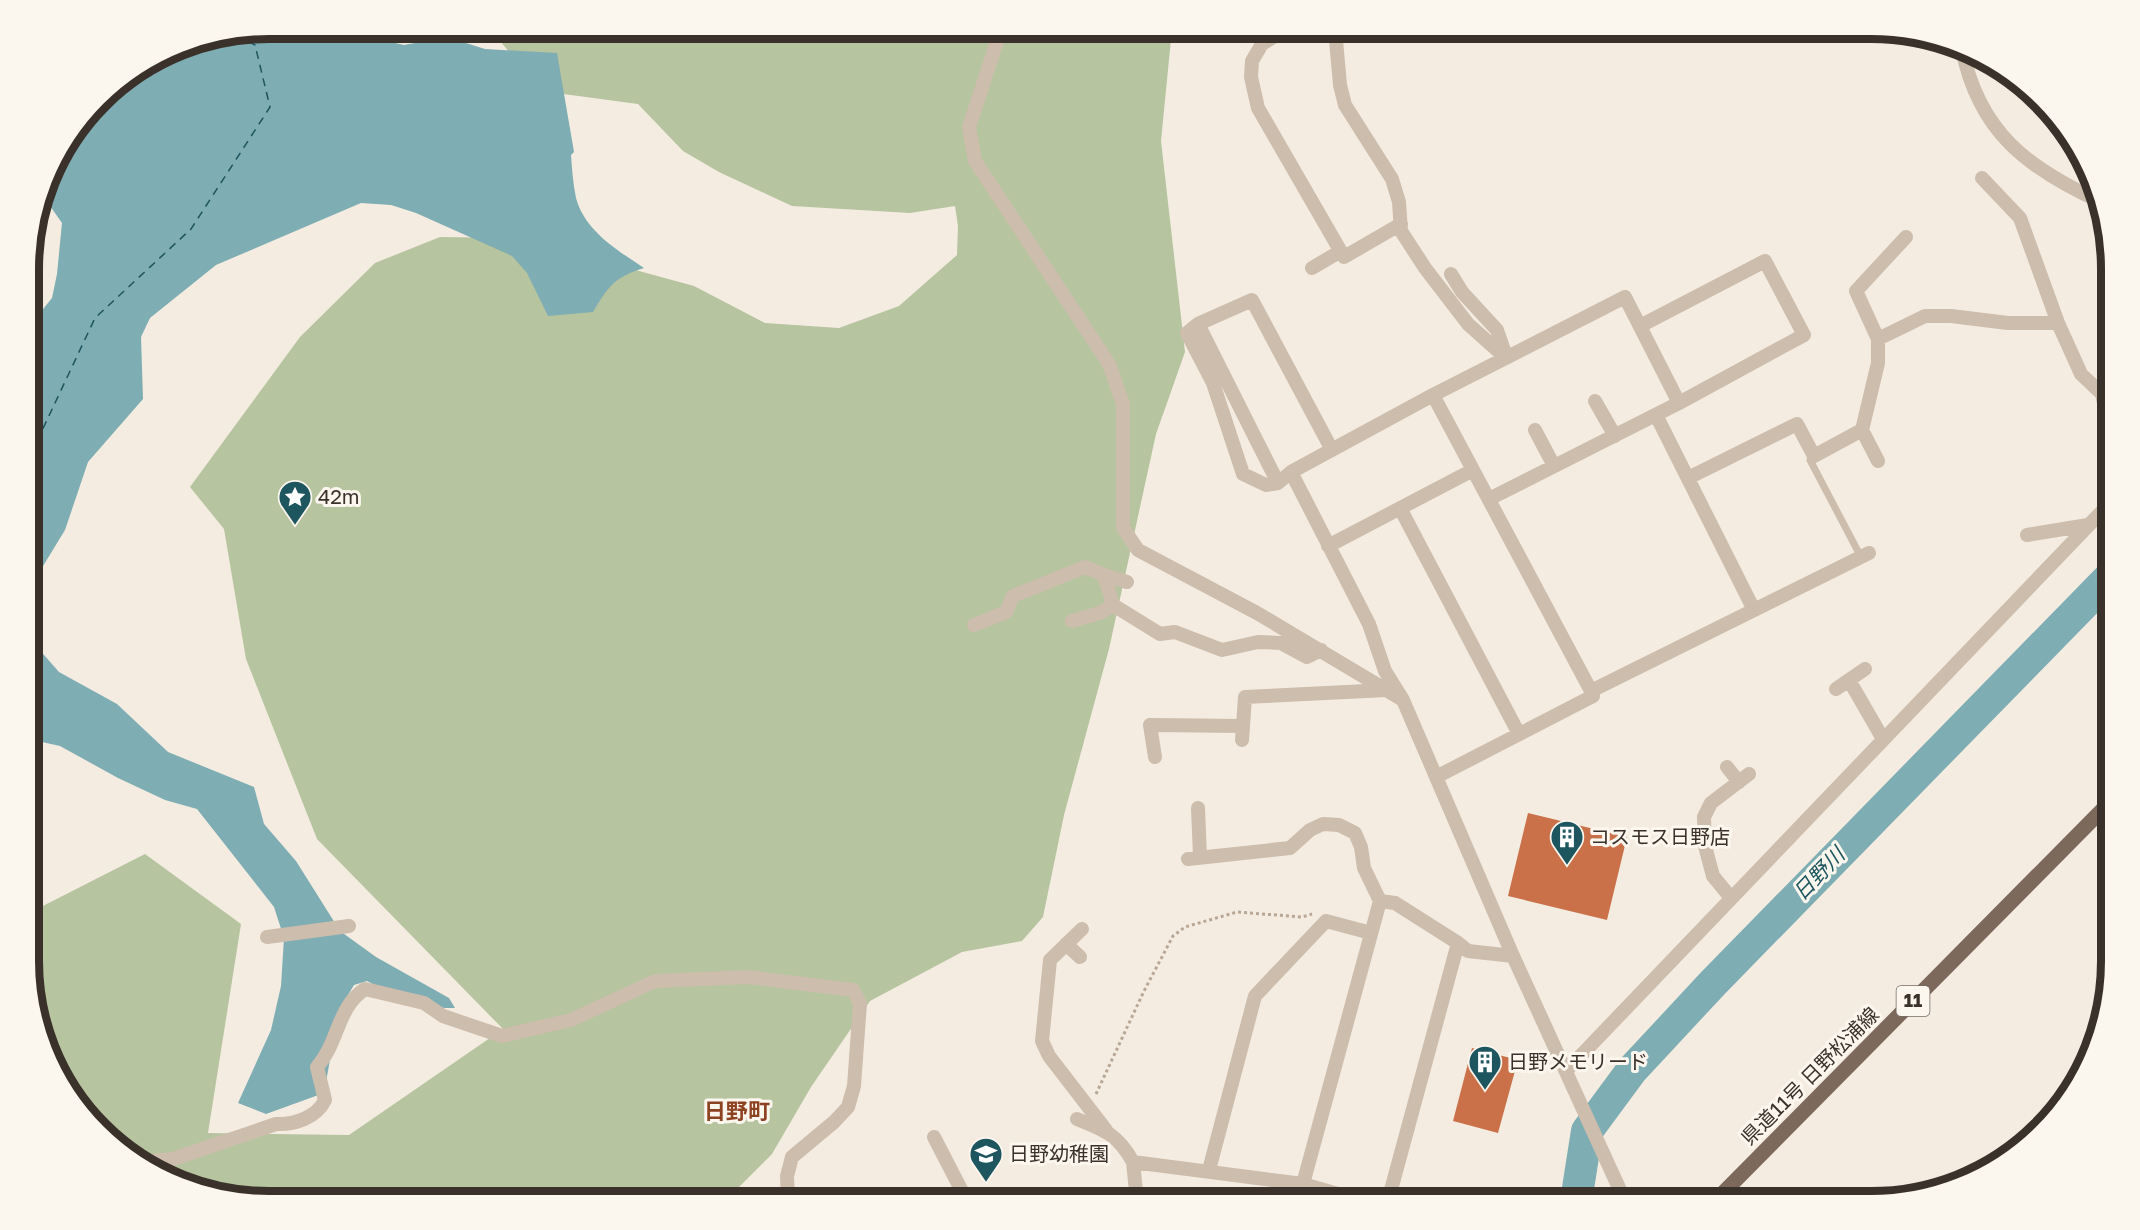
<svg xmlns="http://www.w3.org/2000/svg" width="2140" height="1230" viewBox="0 0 2140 1230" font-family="'Golos Text','Noto Sans JP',sans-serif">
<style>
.green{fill:#b6c49f}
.water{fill:#7eadb3}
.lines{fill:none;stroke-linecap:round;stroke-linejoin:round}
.river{stroke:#7eadb3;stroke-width:32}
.ferry{stroke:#1e565f;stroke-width:1.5;stroke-dasharray:8 6;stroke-linecap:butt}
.building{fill:#ca7149}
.path{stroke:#b9a796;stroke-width:3;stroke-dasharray:3 3;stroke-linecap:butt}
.service{stroke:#cdbdac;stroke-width:7}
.minor{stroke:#cdbdac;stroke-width:14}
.primary{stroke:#7d695c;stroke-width:15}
.labels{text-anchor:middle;stroke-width:6;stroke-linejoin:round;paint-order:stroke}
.shield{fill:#fbf6ee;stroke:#756c66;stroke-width:1.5}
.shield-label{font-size:18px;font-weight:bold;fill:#3b312b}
.poi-label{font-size:20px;fill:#3b312b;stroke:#fbf6ee;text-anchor:start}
.street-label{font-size:20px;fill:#3b312b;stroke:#fbf6ee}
.water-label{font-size:21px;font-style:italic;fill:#1e565f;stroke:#fbf6ee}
.quarter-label{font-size:22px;font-weight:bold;fill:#8d4221;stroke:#fbf6ee}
.rim{fill:none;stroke:#3b312b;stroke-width:8}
</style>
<rect width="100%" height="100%" fill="#f4ece1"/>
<path class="green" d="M 495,29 L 1172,29 L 1161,141 L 1185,352 L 1156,434 L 1109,649 L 1064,815 L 1043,917 L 1022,941 L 962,952 L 870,1001 L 811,1087 L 772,1154 L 735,1191 L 681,1188 L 625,1201 L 269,1201 L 207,1193 L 149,1169 L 69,1094 L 31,992 L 31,912 L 145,854 L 241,924 L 208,1133 L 349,1135 L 503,1029 L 317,839 L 246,659 L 224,529 L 190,487 L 300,337 L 375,263 L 440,237 L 518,238 L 694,286 L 765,323 L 839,328 L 899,306 L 957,255 L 958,226 L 955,206 L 910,213 L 792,206 L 719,172 L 683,151 L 638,104 L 541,91 L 496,36 Z"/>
<path class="water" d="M 269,29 L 358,29 L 374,38 L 404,45 L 447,37 L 485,49 L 557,53 L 574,152 L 571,155 C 572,169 573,184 576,198 C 585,231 617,250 644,268 C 614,277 608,287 593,312 L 548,316 L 527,273 L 512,256 L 416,213 L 391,205 L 361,203 L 216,265 L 150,318 L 141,337 L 143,399 L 88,462 L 65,530 L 40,571 L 31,603 L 31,324 L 52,298 L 57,274 L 62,223 L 43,196 L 54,163 L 110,89 L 178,47 Z
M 31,631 L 37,647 L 59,672 L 117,704 L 168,752 L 254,787 L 264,824 L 296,861 L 340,931 L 376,957 L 449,998 L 455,1008 C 421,1009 396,996 367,981 L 354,985 L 339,1010 L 324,1093 L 266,1114 L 238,1103 L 271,1030 L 281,986 L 284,938 L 274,907 L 197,809 L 165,800 L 118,778 L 60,746 L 33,740 L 31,743 Z"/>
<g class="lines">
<path class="river" d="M 1576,1201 L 1587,1131 L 1632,1070 L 1713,983 L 2111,576"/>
<path class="ferry" d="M 31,454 L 95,318 L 191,229 L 270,107 L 255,45 L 237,35"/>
</g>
<path class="building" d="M 1528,813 L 1627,837 L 1607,920 L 1508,896 Z
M 1472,1048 L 1518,1060 L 1498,1133 L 1453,1121 Z"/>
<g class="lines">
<path class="path" d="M 1096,1094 L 1144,991 L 1173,936 L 1185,927 L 1237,912 L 1302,917 L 1312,914"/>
<path class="service" d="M 1814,456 L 1810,460 L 1861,557"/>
<path class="minor" d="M 1001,29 L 969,127 L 975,161 L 1109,364 L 1123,404 L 1123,528 L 1138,550 L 1257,613 L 1403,700
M 1292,29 L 1278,34 L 1262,44 L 1252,61 L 1251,77 L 1258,108 L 1344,257 L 1401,224
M 1335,29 L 1340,85 L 1345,105 L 1392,179 L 1399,202 L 1401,231 L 1425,268 L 1468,324 L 1506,358
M 1962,49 C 1979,132 2027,168 2101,202
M 1982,178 L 2020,218 L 2058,323
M 1312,268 L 1341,251
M 1451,274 L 1462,292 L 1497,330 L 1506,356
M 1198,324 L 1187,333 L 1213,383 L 1243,474 L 1266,485 L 1278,483
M 1640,326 L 1765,261 L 1804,335 L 1679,403
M 1878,339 L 1925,316 L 1951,316 L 2008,323 L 2058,323 L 2081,374 L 2102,394 L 2111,435
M 1595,401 L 1615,436
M 1656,415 L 1754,610
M 1535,430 L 1554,466
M 1862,430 L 1878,363 L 1878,339 L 1856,291 L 1906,237
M 1332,450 L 1252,300 L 1198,324 L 1278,483 L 1291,472 L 1433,395
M 1291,472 L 1369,624 L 1385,671 L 1403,700 L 1513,956 L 1625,1201
M 1688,478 L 1797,424 L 1814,456 L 1862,430 L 1878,461
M 1489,499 L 1679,403 L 1625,297 L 1433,395 L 1591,691
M 1400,508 L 1519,734
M 2027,535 L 2088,525
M 1328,546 L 1473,470
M 1104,575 L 1127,582
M 1072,621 L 1100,613 L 1113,605 L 1160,634 L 1175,632 L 1222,650 L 1258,642 L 1281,643 L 1307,657 L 1321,650
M 974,625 L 1006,612 L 1013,596 L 1085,567 L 1104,575 L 1113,605
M 1849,680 L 1883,739
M 1836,689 L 1865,669
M 1243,726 L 1245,697 L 1387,690
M 1155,757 L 1150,725 L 1243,726 L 1242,740
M 1727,767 L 1739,782
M 1436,777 L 1593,696 L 1591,691 L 1869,553
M 1198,808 L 1200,857
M 1188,859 L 1290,848 L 1310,830 L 1323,824 L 1339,825 L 1355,833 L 1361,847 L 1364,868 L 1380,901 L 1395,903 L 1458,943
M 1731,898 L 1713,876 L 1705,846 L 1704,817 L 1711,803 L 1749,774
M 1082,929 L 1050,960 L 1042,1041 L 1049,1056 L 1106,1130
M 267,937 L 349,926
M 1066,944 L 1080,957
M 1567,1070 L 2111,502
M 1077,1119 C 1105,1130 1118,1135 1133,1162
M 934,1137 L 967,1201
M 141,1162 L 173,1159 L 276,1124 C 295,1125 317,1117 325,1100 L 317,1067 C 339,1042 337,1007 365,989 L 424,1003 L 443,1016 L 502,1036 L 571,1020 L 655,981 L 748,977 L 853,990 L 860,1003 L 854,1086 L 848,1107 L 834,1122 L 792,1157 L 787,1176 L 788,1201
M 1209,1170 L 1255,996 L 1326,921 L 1371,933
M 1137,1201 L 1133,1162 L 1303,1184
M 1362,1201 L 1303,1184 L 1380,901
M 1388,1201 L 1458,943 L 1468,951 L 1513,956"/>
<path class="primary" d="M 1715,1201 L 2111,801"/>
</g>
<defs>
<g id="sight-pin" transform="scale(1.725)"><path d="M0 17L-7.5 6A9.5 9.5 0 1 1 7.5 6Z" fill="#1e565f" stroke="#fbf6ee"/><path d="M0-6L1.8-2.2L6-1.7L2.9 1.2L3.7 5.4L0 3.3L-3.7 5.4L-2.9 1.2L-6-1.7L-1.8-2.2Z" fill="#fff"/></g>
<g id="building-pin" transform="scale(1.725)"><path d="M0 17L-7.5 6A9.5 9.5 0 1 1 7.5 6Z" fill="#1e565f" stroke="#fbf6ee"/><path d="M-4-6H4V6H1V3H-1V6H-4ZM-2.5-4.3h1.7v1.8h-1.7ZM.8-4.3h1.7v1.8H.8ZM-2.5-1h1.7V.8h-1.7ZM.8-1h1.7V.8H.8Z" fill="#fff"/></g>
<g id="school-pin" transform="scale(1.725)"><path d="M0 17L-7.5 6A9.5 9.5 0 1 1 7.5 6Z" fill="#1e565f" stroke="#fbf6ee"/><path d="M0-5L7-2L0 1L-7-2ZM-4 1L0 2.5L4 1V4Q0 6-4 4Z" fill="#fff"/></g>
</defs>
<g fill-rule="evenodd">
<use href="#sight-pin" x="295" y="497"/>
<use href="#building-pin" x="1567" y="837"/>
<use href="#building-pin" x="1485" y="1062"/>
<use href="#school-pin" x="986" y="1154"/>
</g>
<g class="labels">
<rect class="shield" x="1896.5" y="986" width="33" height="30" rx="4.5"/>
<g class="shield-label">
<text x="1913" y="1007">11</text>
</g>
<g class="poi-label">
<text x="318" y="504">42m</text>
<text x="1590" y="844">コスモス日野店</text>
<text x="1508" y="1069">日野メモリード</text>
<text x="1009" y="1161">日野幼稚園</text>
</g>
<g class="street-label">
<text transform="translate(1810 1076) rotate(-45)" y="7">県道11号 日野松浦線</text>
</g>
<g class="water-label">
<text transform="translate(1819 874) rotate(-46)" y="7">日野川</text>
</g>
<g class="quarter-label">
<text x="737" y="1119">日野町</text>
</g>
</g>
<path d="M0 0H2140V1230H0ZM269 39H1871A230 230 0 0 1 2101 269V961A230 230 0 0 1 1871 1191H269A230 230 0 0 1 39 961V269A230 230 0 0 1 269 39Z" fill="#fbf6ee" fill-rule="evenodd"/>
<path class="rim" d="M269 39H1871A230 230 0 0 1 2101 269V961A230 230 0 0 1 1871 1191H269A230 230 0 0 1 39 961V269A230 230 0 0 1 269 39Z"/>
</svg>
